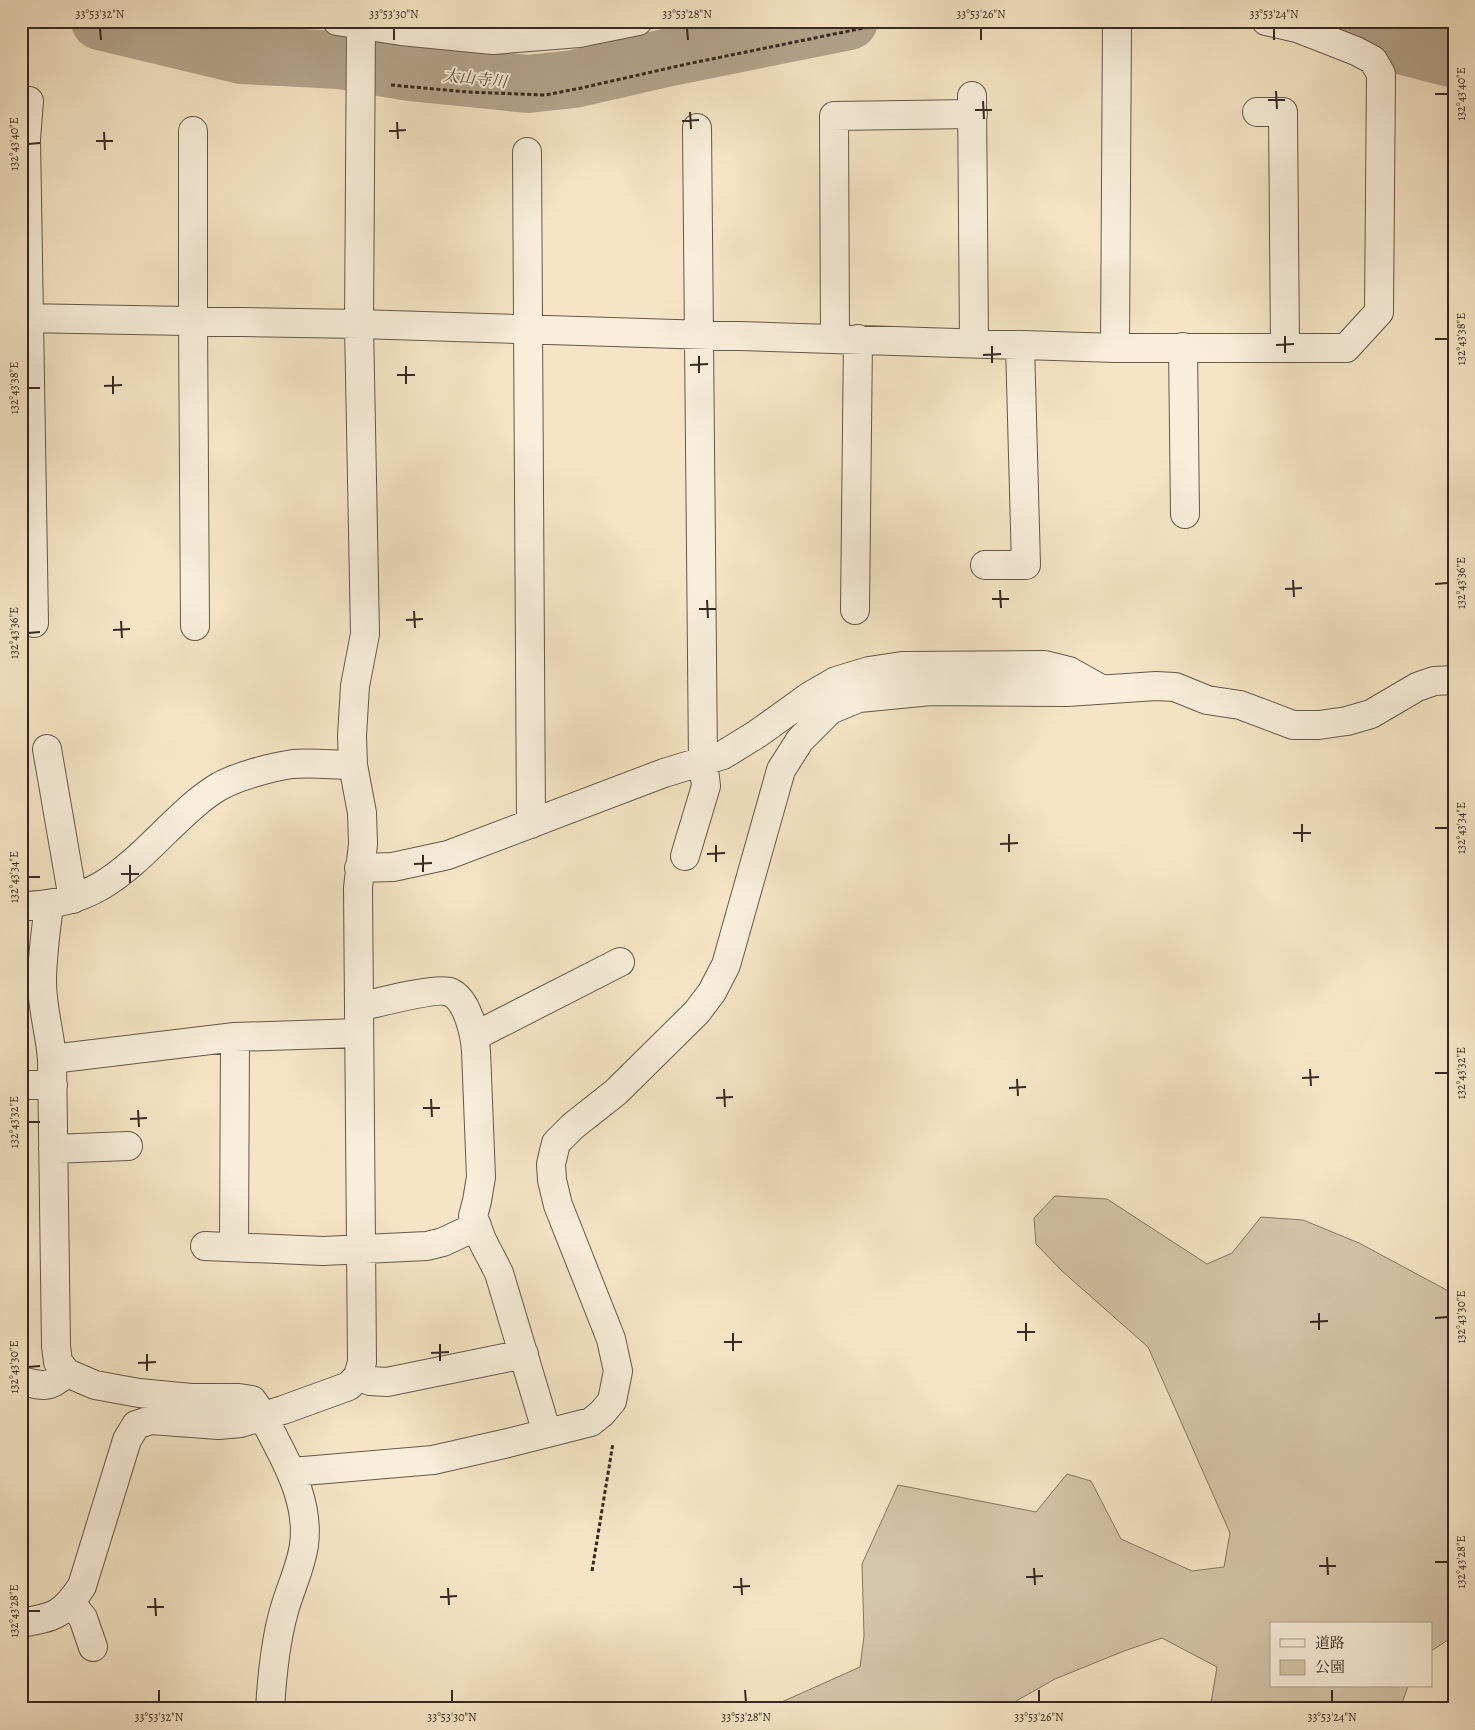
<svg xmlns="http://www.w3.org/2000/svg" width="1475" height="1730" viewBox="0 0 1475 1730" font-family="Alegreya,'Noto Serif JP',serif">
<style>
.green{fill:#d5c5aa;stroke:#867765}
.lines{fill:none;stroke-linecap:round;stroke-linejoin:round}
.river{stroke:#b4a58e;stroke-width:58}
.minor-casing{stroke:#66584a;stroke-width:30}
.tertiary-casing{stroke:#66584a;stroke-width:30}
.path{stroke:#372920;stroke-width:3;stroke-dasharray:4 2.5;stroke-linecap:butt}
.minor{stroke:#f8eeda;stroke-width:28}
.tertiary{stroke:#f8eeda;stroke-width:28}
.ticks{fill:none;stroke:#372920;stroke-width:2}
.labels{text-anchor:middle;stroke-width:4;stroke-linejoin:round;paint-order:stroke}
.water-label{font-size:16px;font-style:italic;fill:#5c4e41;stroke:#f8eeda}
.neatline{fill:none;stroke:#372920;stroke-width:2}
.ticks-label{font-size:12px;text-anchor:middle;fill:#372920}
</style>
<rect width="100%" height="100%" fill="#f5e5c6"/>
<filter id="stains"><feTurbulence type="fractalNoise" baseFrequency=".004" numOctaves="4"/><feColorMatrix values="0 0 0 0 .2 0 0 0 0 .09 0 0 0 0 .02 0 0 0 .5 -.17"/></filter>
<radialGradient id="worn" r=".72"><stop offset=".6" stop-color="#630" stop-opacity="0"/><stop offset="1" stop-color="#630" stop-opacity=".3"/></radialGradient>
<path class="green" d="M 1055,1196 L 1107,1199 L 1207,1264 L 1232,1253 L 1261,1217 L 1303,1220 L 1359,1243 L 1454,1294 L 1454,1636 L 1431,1651 L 1431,1624 L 1271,1624 L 1271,1686 L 1408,1686 L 1400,1709 L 1210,1709 L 1217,1667 L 1162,1638 L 1124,1651 L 1055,1679 L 1002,1709 L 766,1709 L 860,1667 L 864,1636 L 862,1564 L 898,1485 L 1036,1512 L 1067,1474 L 1091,1481 L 1121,1539 L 1192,1571 L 1224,1567 L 1230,1533 L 1148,1347 L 1062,1271 L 1036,1244 L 1034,1218 Z"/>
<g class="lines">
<path class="river" d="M 100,21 L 242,55 L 339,60 L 409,72 L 528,84 L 574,79 L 670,57 L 849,21
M 1326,21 L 1396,44 L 1454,59"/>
<g class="minor-casing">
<path id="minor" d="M 972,96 L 974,343
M 29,101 L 26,139 L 34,623
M 1257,112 L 1283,112 L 1285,347
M 193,131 L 193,321 L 195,626
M 527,152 L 531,824
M 21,318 L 359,324 L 1115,348 L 1346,348 L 1379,312 L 1381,74 L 1373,60 L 1356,51 L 1297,28 L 1266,21
M 835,339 L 834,116 L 973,114
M 1183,347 L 1185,514
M 1115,348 L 1117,21
M 985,565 L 1026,565 L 1020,345
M 855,610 L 858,339
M 47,749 L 73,899
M 685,856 L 706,786 L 703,761 L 697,128
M 359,868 L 393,867 L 448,855 L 664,773 L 723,755 L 757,734 L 810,696 L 836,681 L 869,671 L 902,666 L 1045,665 L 1069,671 L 1101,689
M 49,905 C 46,931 42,956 42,982 C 42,1008 50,1033 52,1059 L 56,1346 L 58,1362 L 67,1373 L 95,1385 L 139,1393 L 191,1398 L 239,1398 L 252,1400 C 262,1413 268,1426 275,1440 C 292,1472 309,1507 304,1545 C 301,1567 290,1589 284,1611 C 275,1642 272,1676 270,1709
M 21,906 C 92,906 123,873 170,827 C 186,812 201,797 220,786 C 239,776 271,767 293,764 C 312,762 334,765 353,765
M 359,1007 C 376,1003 437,987 450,992 C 468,1000 475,1035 476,1051 L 481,1177 L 477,1201 L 473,1216 L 482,1240 L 499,1273 L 547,1433
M 475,1036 L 620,962
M 52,1059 L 235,1037 L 359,1033
M 21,1085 L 53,1085
M 53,1149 L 128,1146
M 205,1246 L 323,1251 L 427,1246 L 443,1242 L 477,1226
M 234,1247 L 235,1037
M 358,1376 L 370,1381 L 387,1382 L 524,1354
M 21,1381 C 45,1386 47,1389 67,1373
M 292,1472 L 433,1460 L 508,1443 L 591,1422 L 602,1413 L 612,1401 L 618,1371 L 611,1339 L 558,1205 L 552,1180 L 551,1164 L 556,1143 L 573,1126 L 616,1092 L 697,1012 L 712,992 L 726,965 L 781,770 L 800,740 L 830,710 L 859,698 L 931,691 L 1067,692 L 1156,686 L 1175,687 L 1207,700 L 1240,705 L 1293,725 L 1319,725 L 1347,721 L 1371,714 L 1417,687 L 1434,681 L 1454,680
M 71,1603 L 83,1618 L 93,1647
M 21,1623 C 55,1617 63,1615 82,1586 L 127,1440 L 136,1425 L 151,1420 L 218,1425 L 241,1423 L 283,1410 L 349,1386 L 358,1376 L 362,1362 L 358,888 L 363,844 L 362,813 L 353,765 L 352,736 L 355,686 L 365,634 L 359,324 L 361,26"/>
</g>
<g class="tertiary-casing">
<path id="tertiary" d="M 337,21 L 401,31 L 493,40 L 579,33 L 638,21"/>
</g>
<path class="path" d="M 391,85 L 468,92 L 545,95 L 581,88 L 687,64 L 898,21
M 592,1571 L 613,1443"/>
<use href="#minor" class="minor"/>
<use href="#tertiary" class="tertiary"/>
</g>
<path class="ticks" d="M 100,28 L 101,40M 394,28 L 394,40M 687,28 L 688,40M 981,28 L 981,40M 1274,28 L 1274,40M 1276,91 L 1277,109M 1435,94 L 1448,94M 1268,100 L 1285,100M 983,101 L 984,119M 975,110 L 992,110M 690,112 L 691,129M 682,121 L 699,120M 397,122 L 398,139M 389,131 L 406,130M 104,132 L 105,150M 96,141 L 113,141M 28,144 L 40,143M 1285,336 L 1285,353M 1435,339 L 1448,339M 1276,345 L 1294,344M 992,346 L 992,363M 983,355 L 1001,354M 699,356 L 699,373M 690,365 L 708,364M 406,366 L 406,384M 397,375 L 415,375M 113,376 L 113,394M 104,386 L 122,385M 28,388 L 40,388M 1293,580 L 1294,597M 1435,584 L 1448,583M 1285,589 L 1302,588M 1000,590 L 1001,608M 992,599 L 1009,599M 707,600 L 708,618M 699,609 L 716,609M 414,611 L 415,628M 406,620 L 423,619M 121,621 L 122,638M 113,630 L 130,629M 28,633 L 40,632M 1302,824 L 1302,842M 1435,828 L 1448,828M 1293,833 L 1311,833M 1009,834 L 1009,852M 1000,844 L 1018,843M 716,845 L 716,862M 707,854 L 725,853M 423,855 L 423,872M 414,864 L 432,863M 130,865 L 130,883M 121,874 L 139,874M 28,877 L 40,877M 1310,1069 L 1311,1086M 1435,1073 L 1448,1073M 1302,1078 L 1319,1077M 1017,1079 L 1018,1096M 1009,1088 L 1026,1087M 724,1089 L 725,1107M 716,1098 L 733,1097M 431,1099 L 432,1117M 423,1108 L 440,1108M 138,1110 L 139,1127M 130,1119 L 147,1118M 28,1122 L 40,1122M 1319,1313 L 1319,1330M 1435,1318 L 1448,1317M 1310,1322 L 1328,1321M 1026,1323 L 1026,1341M 1017,1332 L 1035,1332M 733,1333 L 733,1351M 724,1342 L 742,1342M 440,1344 L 440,1361M 431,1353 L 449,1352M 147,1354 L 147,1371M 138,1363 L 156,1362M 28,1367 L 40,1366M 1327,1557 L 1328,1575M 1435,1562 L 1448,1562M 1319,1566 L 1336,1566M 1034,1568 L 1035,1585M 1026,1577 L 1043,1576M 741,1578 L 742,1595M 733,1587 L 750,1586M 448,1588 L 449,1605M 440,1597 L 457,1596M 155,1598 L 156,1616M 147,1607 L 164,1607M 28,1611 L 40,1611M 159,1690 L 159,1702M 452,1690 L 452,1702M 745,1690 L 746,1702M 1039,1690 L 1039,1702M 1332,1690 L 1332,1702"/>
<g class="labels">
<g class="water-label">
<text transform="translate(475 78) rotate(6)" y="6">太山寺川</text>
</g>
</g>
<rect width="1475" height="1730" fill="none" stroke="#f5e5c6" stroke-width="55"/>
<rect x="1270" y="1622" width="162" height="65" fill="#f8eeda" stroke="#ab9f90"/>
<rect x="1280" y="1639" width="25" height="8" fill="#f8eeda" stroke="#ab9f90"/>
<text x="1315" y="1648" font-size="15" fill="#372920">道路</text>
<rect x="1280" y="1660" width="25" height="15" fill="#d5c5aa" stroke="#ab9f90"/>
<text x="1315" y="1672" font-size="15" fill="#372920">公園</text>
<rect x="28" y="28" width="1420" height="1674" class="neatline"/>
<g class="ticks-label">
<text x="100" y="18">33°53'32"N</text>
<text x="394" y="18">33°53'30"N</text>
<text x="687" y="18">33°53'28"N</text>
<text x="981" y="18">33°53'26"N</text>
<text x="1274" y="18">33°53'24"N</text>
<text transform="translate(1461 94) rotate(-90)" y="4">132°43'40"E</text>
<text transform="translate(14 144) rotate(-90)" y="4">132°43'40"E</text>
<text transform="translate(1461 339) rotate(-90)" y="4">132°43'38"E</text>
<text transform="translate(14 388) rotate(-90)" y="4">132°43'38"E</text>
<text transform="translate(1461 583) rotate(-90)" y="4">132°43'36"E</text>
<text transform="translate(14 633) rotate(-90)" y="4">132°43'36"E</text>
<text transform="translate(1461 828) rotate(-90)" y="4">132°43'34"E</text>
<text transform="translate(14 877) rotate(-90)" y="4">132°43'34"E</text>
<text transform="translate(1461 1073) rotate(-90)" y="4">132°43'32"E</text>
<text transform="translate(14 1122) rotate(-90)" y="4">132°43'32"E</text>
<text transform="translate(1461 1317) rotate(-90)" y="4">132°43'30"E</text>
<text transform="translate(14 1367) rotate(-90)" y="4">132°43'30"E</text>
<text transform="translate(1461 1562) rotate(-90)" y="4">132°43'28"E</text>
<text transform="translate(14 1611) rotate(-90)" y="4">132°43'28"E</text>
<text x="159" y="1721">33°53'32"N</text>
<text x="452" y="1721">33°53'30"N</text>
<text x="746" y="1721">33°53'28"N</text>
<text x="1039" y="1721">33°53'26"N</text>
<text x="1332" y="1721">33°53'24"N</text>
</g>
<rect width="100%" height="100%" filter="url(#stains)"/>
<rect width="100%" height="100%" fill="url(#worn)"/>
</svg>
